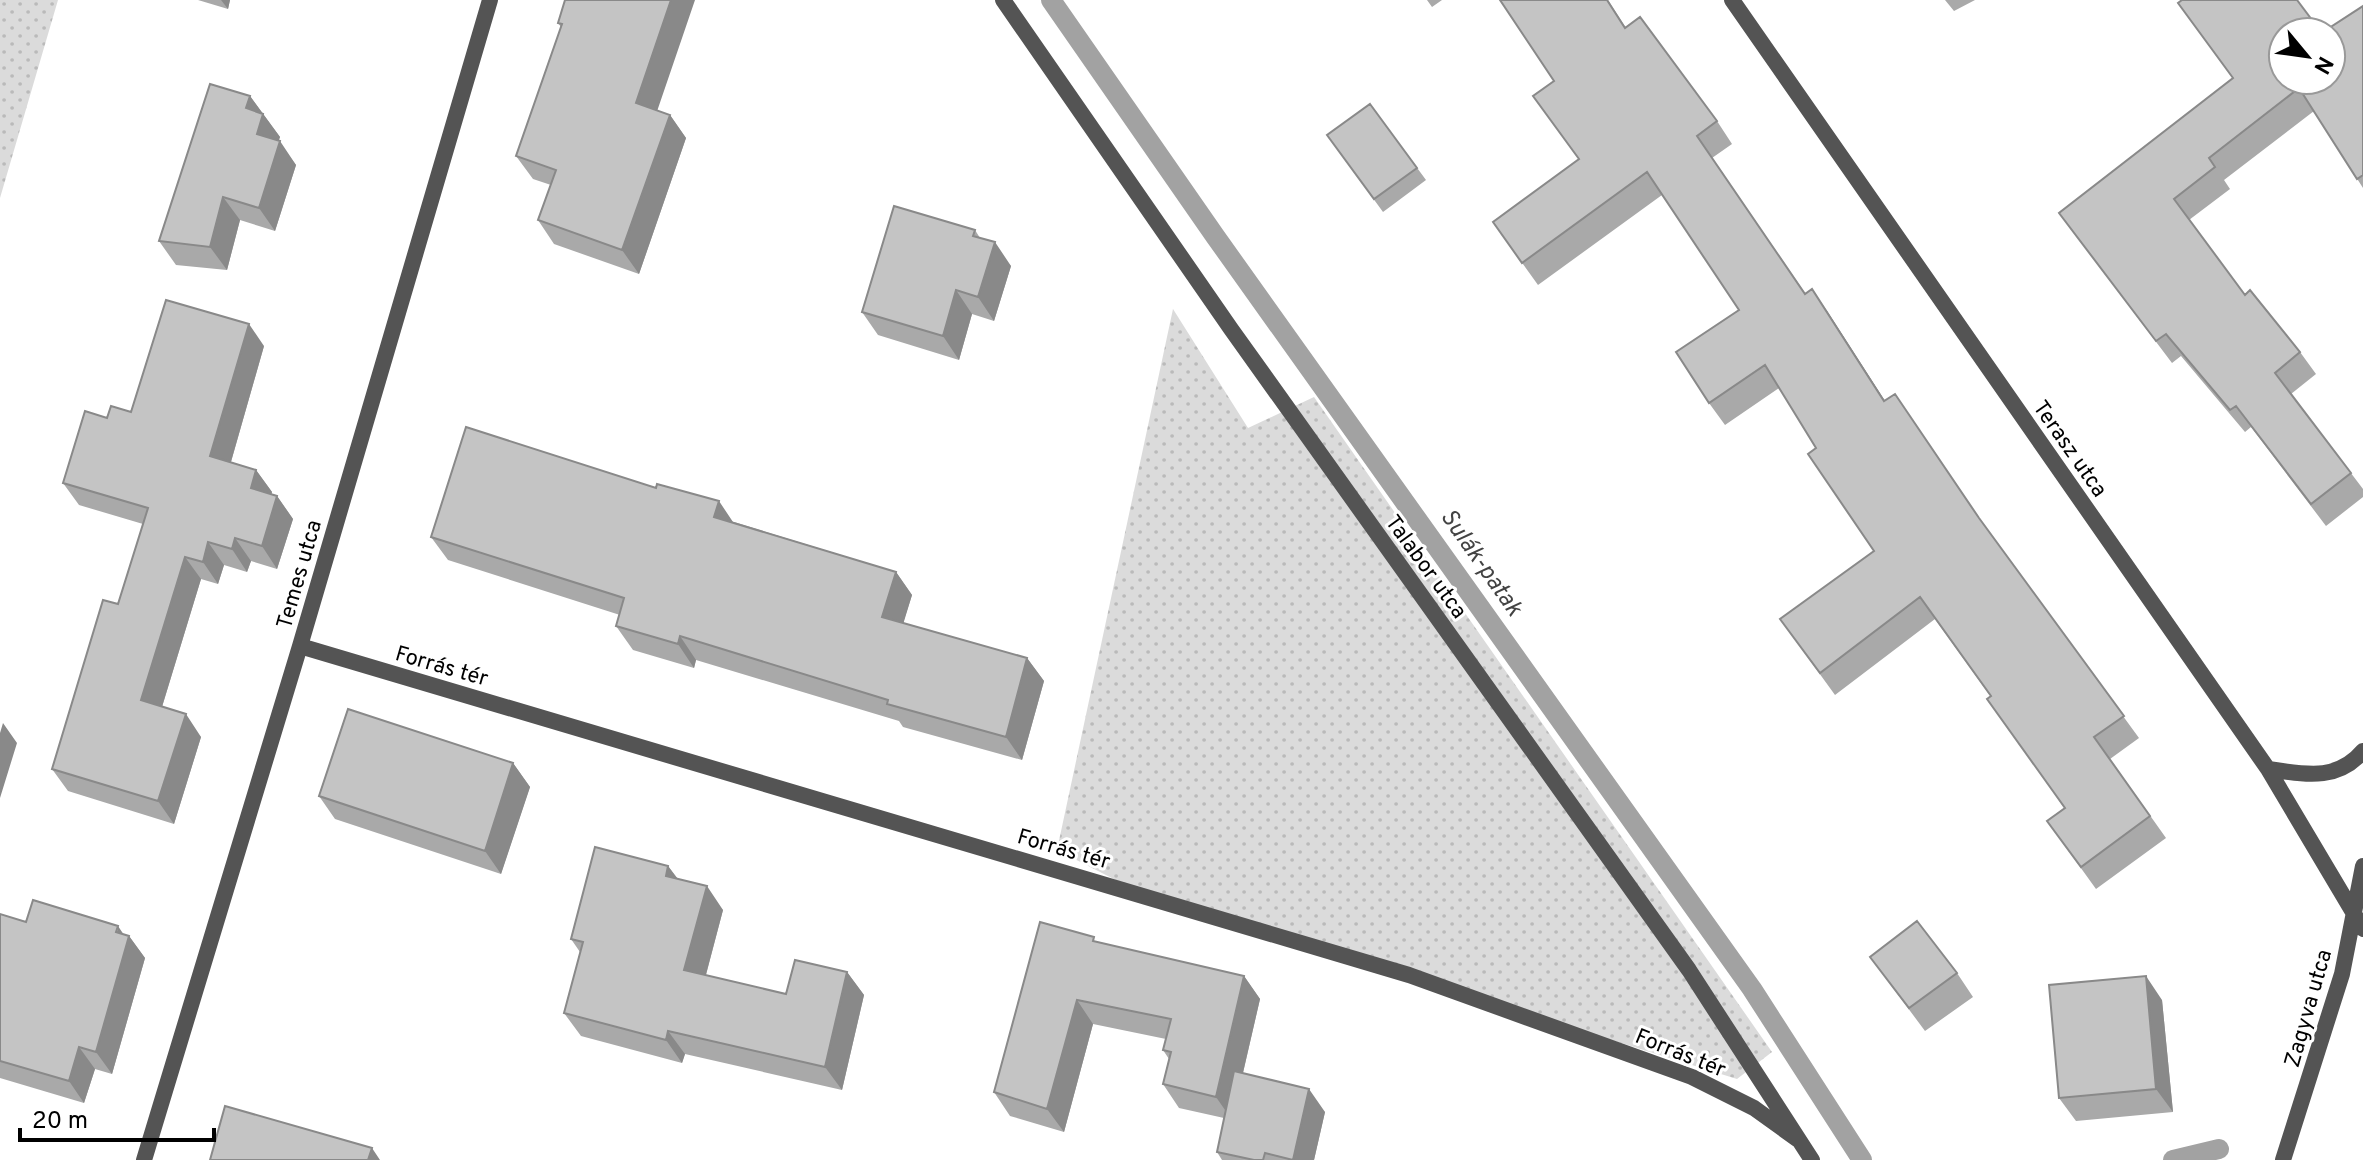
<svg xmlns="http://www.w3.org/2000/svg" width="2363" height="1160" viewBox="0 0 2363 1160" font-family="Overpass,sans-serif">
<style>
.grass{fill:url(#grass-dots)}
.lines{fill:none;stroke-linecap:round;stroke-linejoin:round}
.stream{stroke:#a2a2a2;stroke-width:20}
.street{stroke:#545454;stroke-width:16}
.wall{fill:#a9a9a9}
.shaded-wall{fill:#898989}
.building{fill:#c4c4c4;stroke:#898989;stroke-width:2}
.labels{text-anchor:middle;stroke-width:6;stroke-linejoin:round;paint-order:stroke}
.street-label{font-size:22px;fill:#000;stroke:#fff}
.water-label{font-size:24px;font-style:italic;fill:#434343;stroke:#fff}
</style>
<defs>
<pattern id="grass-dots" width="8" height="8" patternUnits="userSpaceOnUse" patternTransform="scale(2)"><rect width="8" height="8" fill="#dbdbdb"/><path d="M2 2h.1M6 6h.1" fill="none" stroke="#bababa" stroke-width="1.8" stroke-linecap="round"/></pattern>
</defs>
<rect width="100%" height="100%" fill="#fff"/>
<path class="grass" d="M 0,0 L 58,0 L 0,198 Z
M 1173,309 L 1248,428 L 1314,397 L 1772,1052 L 1737,1079 L 1145,895 L 1057,850 Z"/>
<g class="lines">
<path class="stream" d="M 1051,0 L 1215,236 L 1752,989 L 1862,1160
M 2173,1160 L 2219,1149"/>
<path class="street" d="M 1003,0 L 1231,329 L 1689,970 L 1812,1160
M 1732,0 L 2268,769 L 2363,929
M 300,646 L 1409,975 L 1692,1077 L 1754,1108 L 1797,1139
M 2268,769 C 2304,774 2337,782 2363,751
M 144,1160 L 300,646 L 490,0
M 2283,1160 L 2342,974 L 2363,866"/>
</g>
<path class="wall" d="M 198,0 L 230,0 L 228,9 Z
M 565,0 L 658,111 L 670,115 L 686,138 L 639,274 L 554,244 L 538,220 L 551,185 L 533,179 L 516,156 L 561,27 L 558,23 Z
M 1427,0 L 1442,0 L 1432,7 Z
M 1608,0 L 1626,28 L 1717,121 L 1732,144 L 1712,158 L 1805,293 L 1827,311 L 1885,401 L 1986,528 L 2139,738 L 2110,759 L 2166,838 L 2096,889 L 2047,821 L 2064,808 L 1991,697 L 1935,619 L 1835,695 L 1780,619 L 1874,551 L 1816,448 L 1779,388 L 1725,425 L 1709,403 L 1739,310 L 1662,195 L 1538,285 L 1493,222 L 1579,159 L 1554,81 Z
M 1945,0 L 1975,0 L 1954,11 Z
M 2363,6 L 2363,188 L 2314,111 L 2224,180 L 2230,189 L 2189,220 L 2245,295 L 2300,352 L 2316,374 L 2291,394 L 2363,489 L 2363,497 L 2326,526 L 2251,427 L 2245,432 L 2181,356 L 2172,363 L 2059,213 L 2283,80 Z
M 250,96 L 280,137 L 278,141 L 296,165 L 275,231 L 240,220 L 227,270 L 176,265 L 159,241 Z
M 1370,104 L 1426,180 L 1383,212 L 1327,135 Z
M 975,230 L 980,238 L 1011,266 L 994,321 L 972,314 L 959,360 L 878,335 L 862,312 Z
M 264,346 L 231,462 L 256,470 L 272,492 L 271,495 L 277,496 L 293,519 L 277,569 L 251,561 L 247,572 L 224,565 L 218,584 L 201,579 L 162,707 L 201,737 L 174,824 L 68,791 L 52,769 L 118,604 L 143,524 L 79,505 L 63,483 L 107,418 L 131,412 Z
M 734,522 L 896,572 L 912,595 L 903,623 L 1027,658 L 1044,681 L 1022,760 L 903,727 L 899,721 L 696,660 L 694,668 L 633,650 L 616,626 L 620,615 L 448,560 L 431,537 Z
M 513,763 L 530,787 L 501,874 L 335,819 L 319,796 Z
M 668,866 L 678,879 L 723,910 L 706,975 L 786,994 L 847,972 L 864,995 L 842,1090 L 685,1054 L 682,1063 L 581,1036 L 564,1013 L 580,952 L 571,939 Z
M 0,914 L 26,922 L 129,936 L 145,958 L 112,1074 L 95,1069 L 84,1103 L 0,1078 Z
M 1097,942 L 1244,976 L 1260,999 L 1243,1073 L 1325,1112 L 1314,1160 L 1222,1160 L 1217,1152 L 1224,1118 L 1179,1108 L 1163,1084 L 1169,1059 L 1163,1050 L 1166,1039 L 1093,1024 L 1064,1132 L 1010,1116 L 994,1092 Z
M 1870,957 L 1957,973 L 1973,997 L 1925,1031 Z
M 2162,1000 L 2173,1112 L 2076,1121 L 2059,1098 Z"/>
<path class="shaded-wall" d="M 221,0 L 230,0 L 228,9 Z
M 671,0 L 695,0 L 652,126 L 636,103 Z
M 250,96 L 280,137 L 273,158 L 257,134 L 246,108 Z
M 670,115 L 686,138 L 639,274 L 622,250 Z
M 280,141 L 296,165 L 275,231 L 259,208 Z
M 223,197 L 240,220 L 227,270 L 210,247 Z
M 995,242 L 1011,266 L 994,321 L 978,297 Z
M 1812,289 L 1827,311 L 1899,423 L 1884,401 Z
M 956,290 L 972,314 L 959,360 L 943,336 Z
M 249,324 L 264,346 L 226,479 L 210,456 Z
M 256,470 L 272,492 L 266,511 L 251,488 Z
M 277,496 L 293,519 L 277,569 L 262,546 Z
M 719,501 L 735,525 L 714,517 Z
M 235,538 L 251,561 L 247,572 L 232,549 Z
M 208,542 L 224,565 L 218,584 L 203,562 Z
M 185,557 L 201,579 L 157,723 L 141,700 Z
M 896,572 L 912,595 L 898,641 L 882,617 Z
M 680,636 L 696,660 L 694,668 L 678,644 Z
M 1027,658 L 1044,681 L 1022,760 L 1006,737 Z
M 186,714 L 201,737 L 174,824 L 158,801 Z
M 3,723 L 17,743 L 0,798 L 0,733 Z
M 513,763 L 530,787 L 501,874 L 485,851 Z
M 668,866 L 685,889 L 666,876 Z
M 707,886 L 723,910 L 701,993 L 684,970 Z
M 118,926 L 128,941 L 129,936 L 145,958 L 112,1074 L 96,1052 Z
M 847,972 L 864,995 L 842,1090 L 825,1067 Z
M 1244,976 L 1260,999 L 1232,1120 L 1216,1097 Z
M 2146,976 L 2162,1000 L 2173,1112 L 2156,1089 Z
M 1077,1000 L 1093,1024 L 1064,1132 L 1047,1109 Z
M 668,1031 L 685,1054 L 682,1063 L 666,1040 Z
M 79,1047 L 95,1069 L 84,1103 L 69,1081 Z
M 1309,1089 L 1325,1112 L 1314,1160 L 1293,1160 Z
M 372,1148 L 380,1160 L 368,1160 Z"/>
<path class="building" d="M 565,0 L 671,0 L 636,103 L 670,115 L 622,250 L 538,220 L 556,170 L 516,156 L 562,24 L 558,23 Z
M 1500,0 L 1607,0 L 1625,28 L 1640,17 L 1717,121 L 1697,136 L 1805,294 L 1812,289 L 1884,401 L 1895,394 L 1979,518 L 2124,716 L 2094,737 L 2150,816 L 2081,867 L 2047,821 L 2065,808 L 1987,699 L 1991,696 L 1920,597 L 1820,673 L 1780,619 L 1874,551 L 1808,454 L 1816,448 L 1765,365 L 1709,403 L 1676,352 L 1739,310 L 1647,172 L 1522,263 L 1493,222 L 1579,159 L 1533,96 L 1554,81 Z
M 2182,0 L 2297,0 L 2321,32 L 2283,32 L 2283,80 L 2331,80 L 2331,32 L 2323,32 L 2363,6 L 2363,175 L 2357,179 L 2299,88 L 2209,158 L 2215,167 L 2174,199 L 2245,295 L 2250,290 L 2300,352 L 2275,373 L 2351,473 L 2311,504 L 2236,406 L 2230,410 L 2166,334 L 2156,341 L 2059,213 L 2233,78 L 2178,3 Z
M 210,84 L 250,96 L 246,108 L 263,114 L 257,134 L 280,141 L 259,208 L 223,197 L 210,247 L 159,241 Z
M 1370,104 L 1417,168 L 1374,199 L 1327,135 Z
M 894,206 L 975,230 L 973,236 L 995,242 L 978,297 L 956,290 L 943,336 L 862,312 Z
M 166,300 L 249,324 L 210,456 L 256,470 L 251,488 L 277,496 L 262,546 L 235,538 L 232,549 L 208,542 L 203,562 L 185,557 L 141,700 L 186,714 L 158,801 L 52,769 L 103,600 L 118,604 L 148,508 L 63,483 L 85,411 L 107,418 L 111,406 L 131,412 Z
M 466,427 L 656,488 L 657,484 L 719,501 L 714,517 L 896,572 L 882,617 L 1027,658 L 1006,737 L 887,704 L 888,700 L 680,636 L 678,644 L 616,626 L 624,598 L 431,537 Z
M 348,709 L 513,763 L 485,851 L 319,796 Z
M 595,847 L 668,866 L 666,876 L 707,886 L 684,970 L 786,994 L 795,960 L 847,972 L 825,1067 L 668,1031 L 666,1040 L 564,1013 L 583,942 L 571,939 Z
M 33,900 L 118,926 L 116,932 L 129,936 L 96,1052 L 79,1047 L 69,1081 L 0,1061 L 0,914 L 26,922 Z
M 1917,921 L 1957,973 L 1909,1008 L 1870,957 Z
M 1040,922 L 1094,937 L 1093,941 L 1244,976 L 1216,1097 L 1163,1084 L 1171,1052 L 1163,1050 L 1171,1019 L 1077,1000 L 1047,1109 L 994,1092 Z
M 2146,976 L 2156,1089 L 2059,1098 L 2049,985 Z
M 1234,1071 L 1309,1089 L 1293,1160 L 1265,1153 L 1263,1160 L 1254,1160 L 1217,1152 Z
M 225,1106 L 372,1148 L 368,1160 L 210,1160 Z"/>
<g class="labels">
<g class="street-label">
<text transform="translate(2071 448) rotate(55)" y="8">Terasz utca</text>
<text transform="translate(1427 566) rotate(54)" y="8">Talabor utca</text>
<text transform="translate(298 574) rotate(-74)" y="8">Temes utca</text>
<text transform="translate(442 665) rotate(16)" y="8">Forrás tér</text>
<text transform="translate(1064 848) rotate(16)" y="8">Forrás tér</text>
<text transform="translate(2307 1008) rotate(-74)" y="8">Zagyva utca</text>
<text transform="translate(1681 1052) rotate(22)" y="8">Forrás tér</text>
</g>
<g class="water-label">
<text transform="translate(1482 562) rotate(55)" y="8">Sulák-patak</text>
</g>
</g>
<g transform="translate(2307 56) rotate(119)"><circle r="38" fill="#ffffff" stroke="#999999" stroke-width="2"/>
<path d="M0-6L14 30L0 20L-14 30Z" fill="#000000"/>
<text y="-12" font-size="22" font-weight="bold" text-anchor="middle" fill="#000000">N</text>
</g>
<path d="M20 1128v12h194v-12" fill="none" stroke="#000000" stroke-width="4"/>
<text x="32" y="1128" font-size="24" fill="#000000" stroke="#ffffff" stroke-width="6" paint-order="stroke">20 m</text>
</svg>
